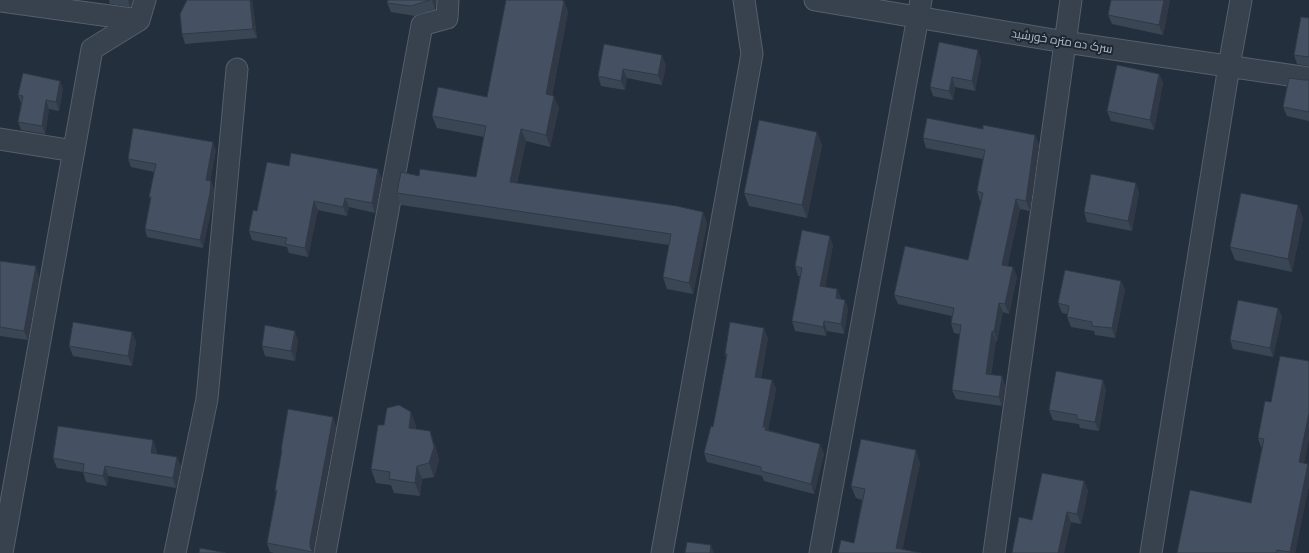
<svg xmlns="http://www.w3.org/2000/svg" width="1309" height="553" viewBox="0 0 1309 553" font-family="'IBM Plex Sans',Cairo,sans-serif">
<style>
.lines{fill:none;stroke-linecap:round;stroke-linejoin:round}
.street-casing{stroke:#565f6c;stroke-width:23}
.street{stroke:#38414e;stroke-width:21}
.wall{fill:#3b4654}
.shaded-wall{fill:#303945}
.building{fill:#455162;stroke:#303945}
.labels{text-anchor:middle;stroke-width:4;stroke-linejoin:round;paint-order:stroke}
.street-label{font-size:12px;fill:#b4bcc9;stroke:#1d2633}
</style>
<rect width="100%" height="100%" fill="#242f3e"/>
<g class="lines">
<g class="street-casing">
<path id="street" d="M 815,0 L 1065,42 L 1309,78
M 0,1 L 139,20
M 0,139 L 74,151
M 2,553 L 92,49 L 139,20 L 145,0
M 175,553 L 207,399 L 237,69
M 325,553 L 422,25 L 447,18 L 448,0
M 662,553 L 752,54 L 744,0
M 820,553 L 921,0
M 994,553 L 1071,0
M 1151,553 L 1229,66 L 1241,0"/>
</g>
<use href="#street" class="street"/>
</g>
<path class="wall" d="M 109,0 L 133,0 L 130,7 L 110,4 Z
M 187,0 L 252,0 L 257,38 L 185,44 L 182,34 Z
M 388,0 L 436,0 L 435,9 L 415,16 L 391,12 L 387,3 Z
M 1170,0 L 1163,35 L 1112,24 L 1108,15 Z
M 564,1 L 568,12 L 552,96 L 559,108 L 550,147 L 526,141 L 517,183 L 703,212 L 707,223 L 693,294 L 667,289 L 663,277 L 669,245 L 401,205 L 397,193 L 419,176 L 476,177 L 484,137 L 437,128 L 432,116 L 487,97 Z
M 1309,18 L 1309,66 L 1297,64 L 1294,55 Z
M 604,44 L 666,65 L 662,85 L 627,78 L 625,90 L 601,86 L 598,76 Z
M 981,60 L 975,91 L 955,87 L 953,100 L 933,96 L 930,87 Z
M 1159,74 L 1163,83 L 1154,130 L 1111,121 L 1107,111 Z
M 1304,80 L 1309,80 L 1309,121 L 1287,116 L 1283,107 Z
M 60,81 L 63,89 L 59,111 L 49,109 L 45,134 L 21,130 L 18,122 L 21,103 L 18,95 Z
M 983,129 L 1035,135 L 1039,145 L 1030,211 L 1020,209 L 1007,266 L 1013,267 L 1017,277 L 1009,314 L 1003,312 L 997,341 L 996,341 L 991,375 L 1002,376 L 1005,386 L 1002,406 L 956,399 L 952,390 L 960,334 L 954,333 L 951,323 L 952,316 L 898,304 L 894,295 L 968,260 L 981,201 L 980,201 L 977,191 L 983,159 L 926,148 L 923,138 Z
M 817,132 L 822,145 L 807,218 L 749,206 L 744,193 Z
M 216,150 L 210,181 L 211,181 L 214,189 L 213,201 L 203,248 L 147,237 L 145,229 L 151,200 L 149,197 L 154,172 L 131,167 L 128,159 Z
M 289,166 L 382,179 L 375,213 L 349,207 L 347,216 L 318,210 L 308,257 L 289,253 L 287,247 L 252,240 L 249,231 L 257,211 Z
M 1139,192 L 1132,231 L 1087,222 L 1084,212 Z
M 1298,205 L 1303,218 L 1292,272 L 1235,260 L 1230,247 Z
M 833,245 L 825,287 L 837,289 L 841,299 L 845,300 L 848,309 L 844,334 L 827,331 L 826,336 L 795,331 L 792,321 L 800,276 L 798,276 L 795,266 Z
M 0,261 L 39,276 L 28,340 L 0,336 Z
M 1121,281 L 1125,290 L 1115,338 L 1095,335 L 1094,331 L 1071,327 L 1067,317 L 1068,314 L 1062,313 L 1058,303 Z
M 1278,308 L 1282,317 L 1273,357 L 1233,349 L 1230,340 Z
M 132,332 L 136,342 L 132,366 L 73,356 L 69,346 Z
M 768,338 L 761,378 L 772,380 L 776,389 L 768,430 L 820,444 L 824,454 L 814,494 L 764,481 L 762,476 L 707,462 L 704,453 L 713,427 L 726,358 L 725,354 Z
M 298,340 L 295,361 L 265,356 L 262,346 Z
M 1106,389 L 1099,431 L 1080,428 L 1079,424 L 1053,420 L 1049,410 Z
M 1265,401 L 1304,463 L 1309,485 L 1295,553 L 1177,553 L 1251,503 L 1262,447 L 1261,447 L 1258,438 Z
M 333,417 L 336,427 L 313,551 L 314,553 L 274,553 L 270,552 L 267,543 L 276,493 L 275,490 L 282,453 L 281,450 Z
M 384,425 L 416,425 L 416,429 L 435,445 L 439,460 L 434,477 L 422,479 L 420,496 L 394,493 L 391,485 L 376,483 L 371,469 Z
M 157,450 L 156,454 L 177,457 L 181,467 L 176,488 L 108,476 L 107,486 L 86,482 L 83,472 L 57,468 L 53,458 Z
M 920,463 L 902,549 L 854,543 L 862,500 L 856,498 L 851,486 Z
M 1084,481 L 1088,491 L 1081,524 L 1071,522 L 1064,553 L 1012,553 L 1032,520 Z"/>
<path class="shaded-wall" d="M 128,0 L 133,0 L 130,7 Z
M 250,0 L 252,0 L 257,38 L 253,29 Z
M 432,0 L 436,0 L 435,9 Z
M 1164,0 L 1170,0 L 1163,35 L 1159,25 Z
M 564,1 L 568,12 L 550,106 L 546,94 Z
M 978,50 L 981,60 L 975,91 L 972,81 Z
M 662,55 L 666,65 L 662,85 L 658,75 Z
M 623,69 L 627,78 L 625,90 L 621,81 Z
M 1159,74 L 1163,83 L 1154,130 L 1150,120 Z
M 952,77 L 955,87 L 953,100 L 949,91 Z
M 60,81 L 63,89 L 59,111 L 56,102 Z
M 554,96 L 559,108 L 550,147 L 546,135 Z
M 46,100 L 49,109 L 45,134 L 42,126 Z
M 521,129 L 526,141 L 514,194 L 510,182 Z
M 817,132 L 822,145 L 807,218 L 802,205 Z
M 1035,135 L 1039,145 L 1030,211 L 1026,201 Z
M 213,142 L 216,150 L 209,188 L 206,180 Z
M 378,169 L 382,179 L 375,213 L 372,203 Z
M 211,181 L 214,189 L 213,201 L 203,248 L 200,240 Z
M 1136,183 L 1139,192 L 1132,231 L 1128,221 Z
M 345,198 L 349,207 L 347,216 L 343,207 Z
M 1016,199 L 1020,209 L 1006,274 L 1002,265 Z
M 314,201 L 318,210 L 308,257 L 305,248 Z
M 1298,205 L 1303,218 L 1292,272 L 1288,259 Z
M 703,212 L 707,223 L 693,294 L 689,283 Z
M 830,236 L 833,245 L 824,295 L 820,286 Z
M 36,266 L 39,276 L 28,340 L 24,331 Z
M 1013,267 L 1017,277 L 1009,314 L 1005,304 Z
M 1121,281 L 1125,290 L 1115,338 L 1112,328 Z
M 837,289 L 841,298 L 839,308 L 836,298 Z
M 845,300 L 848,309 L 844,334 L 841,324 Z
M 999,303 L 1003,312 L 997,341 L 994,332 Z
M 1278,308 L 1282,317 L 1273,357 L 1270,348 Z
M 824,321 L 827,331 L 826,336 L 823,327 Z
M 764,328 L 768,338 L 759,386 L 755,377 Z
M 295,331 L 298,340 L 295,361 L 291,351 Z
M 992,331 L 996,341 L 989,384 L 986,374 Z
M 132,332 L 136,342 L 132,366 L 128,356 Z
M 1002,376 L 1005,386 L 1002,406 L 999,397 Z
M 772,380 L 776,389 L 768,432 L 763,427 Z
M 1103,380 L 1106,389 L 1099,431 L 1095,422 Z
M 411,412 L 416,425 L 414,441 L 409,428 Z
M 1309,413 L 1309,439 L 1303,471 L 1299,462 Z
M 333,417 L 336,427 L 313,552 L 310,547 L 310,541 Z
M 430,431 L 435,445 L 439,460 L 434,477 L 429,463 Z
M 153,440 L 157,450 L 154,463 L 151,453 Z
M 820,444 L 824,454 L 814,494 L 811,484 Z
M 916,450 L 920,463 L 902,553 L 896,548 Z
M 177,457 L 181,467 L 176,488 L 173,478 Z
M 1308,464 L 1309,466 L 1309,485 L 1295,553 L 1290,553 Z
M 105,466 L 108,476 L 107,486 L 103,476 Z
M 417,466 L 422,479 L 420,496 L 415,483 Z
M 1084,481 L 1088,491 L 1081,524 L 1077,514 Z
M 1067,512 L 1071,522 L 1064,553 L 1058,553 Z
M 711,545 L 714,553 L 710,553 Z"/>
<path class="building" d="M 187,0 L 250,0 L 253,29 L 182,34 L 180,14 Z
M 388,0 L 430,0 L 411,6 L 387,3 Z
M 506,0 L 561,0 L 564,1 L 546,94 L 554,96 L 546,135 L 521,129 L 510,182 L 677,206 L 703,212 L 689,283 L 663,277 L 671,234 L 397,193 L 401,172 L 419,176 L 420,169 L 476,177 L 486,126 L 432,116 L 438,87 L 487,97 Z
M 1111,0 L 1164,0 L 1159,25 L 1108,15 Z
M 1301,17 L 1309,18 L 1309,57 L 1294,55 Z
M 939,42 L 978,50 L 972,81 L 952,77 L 949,91 L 930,87 Z
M 604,44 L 662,55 L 658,75 L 623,69 L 621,81 L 598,76 Z
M 1117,65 L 1159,74 L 1150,120 L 1107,111 Z
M 23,73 L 60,81 L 56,102 L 46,100 L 42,126 L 18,122 L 23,96 L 18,95 Z
M 1289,78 L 1304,80 L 1309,80 L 1309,112 L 1283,107 Z
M 927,118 L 983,129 L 983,125 L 1035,135 L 1026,201 L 1016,199 L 1002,265 L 1013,267 L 1005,304 L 999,303 L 994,332 L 992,331 L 986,374 L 1002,376 L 999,397 L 952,390 L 961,325 L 951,323 L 954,308 L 894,295 L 905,246 L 968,260 L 983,193 L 977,191 L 985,150 L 923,138 Z
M 759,120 L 817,132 L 802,205 L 744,193 Z
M 133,128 L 213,142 L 206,180 L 211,181 L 210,193 L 200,240 L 145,229 L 151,197 L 149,197 L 156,164 L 128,159 Z
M 291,153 L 378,169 L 372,203 L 345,198 L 343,207 L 314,201 L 305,248 L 285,244 L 287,238 L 249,231 L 253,210 L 257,211 L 267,162 L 289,166 Z
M 1091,174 L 1136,183 L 1128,221 L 1084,212 Z
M 1241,193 L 1298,205 L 1288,259 L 1230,247 Z
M 802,230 L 830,236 L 820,286 L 837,289 L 836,298 L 845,300 L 841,324 L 824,321 L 823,327 L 792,321 L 802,268 L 795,266 Z
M 0,261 L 36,266 L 24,331 L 0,327 Z
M 1065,270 L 1121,281 L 1112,328 L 1092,326 L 1092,322 L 1067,317 L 1069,306 L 1058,303 Z
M 1238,300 L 1278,308 L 1270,348 L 1230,340 Z
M 73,322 L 132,332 L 128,356 L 69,346 Z
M 730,322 L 764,328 L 755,377 L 772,380 L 763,427 L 766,427 L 765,430 L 820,444 L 811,484 L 761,471 L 761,467 L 704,453 L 711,426 L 713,427 L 727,354 L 725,354 Z
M 265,325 L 295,331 L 291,351 L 262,346 Z
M 1280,356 L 1309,361 L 1309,413 L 1299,462 L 1308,464 L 1290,552 L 1277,550 L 1276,553 L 1177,553 L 1190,490 L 1251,503 L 1264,439 L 1258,438 L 1265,401 L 1271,402 Z
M 1056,371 L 1103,380 L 1095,422 L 1077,419 L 1077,415 L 1049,410 Z
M 399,405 L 411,412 L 409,428 L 430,431 L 434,447 L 429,463 L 417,466 L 415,483 L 389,479 L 390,472 L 371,469 L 378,425 L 384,425 L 387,408 Z
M 288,409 L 333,417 L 310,541 L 310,547 L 313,552 L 267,543 L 277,490 L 275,490 L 282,450 L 281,450 Z
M 58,426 L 153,440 L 151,453 L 177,457 L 173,478 L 105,466 L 103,476 L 83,472 L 84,464 L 53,458 Z
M 861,439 L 916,450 L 896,548 L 921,553 L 838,553 L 841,540 L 854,543 L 865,489 L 851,486 Z
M 1042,473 L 1084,481 L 1077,514 L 1067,512 L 1058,553 L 1012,553 L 1019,517 L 1032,520 Z
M 687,542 L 711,545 L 710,553 L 685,553 Z
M 200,548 L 226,553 L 199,553 Z"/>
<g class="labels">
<g class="street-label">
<text transform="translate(1062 41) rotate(9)" y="4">سرک ده متره خورشید</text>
</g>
</g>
</svg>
